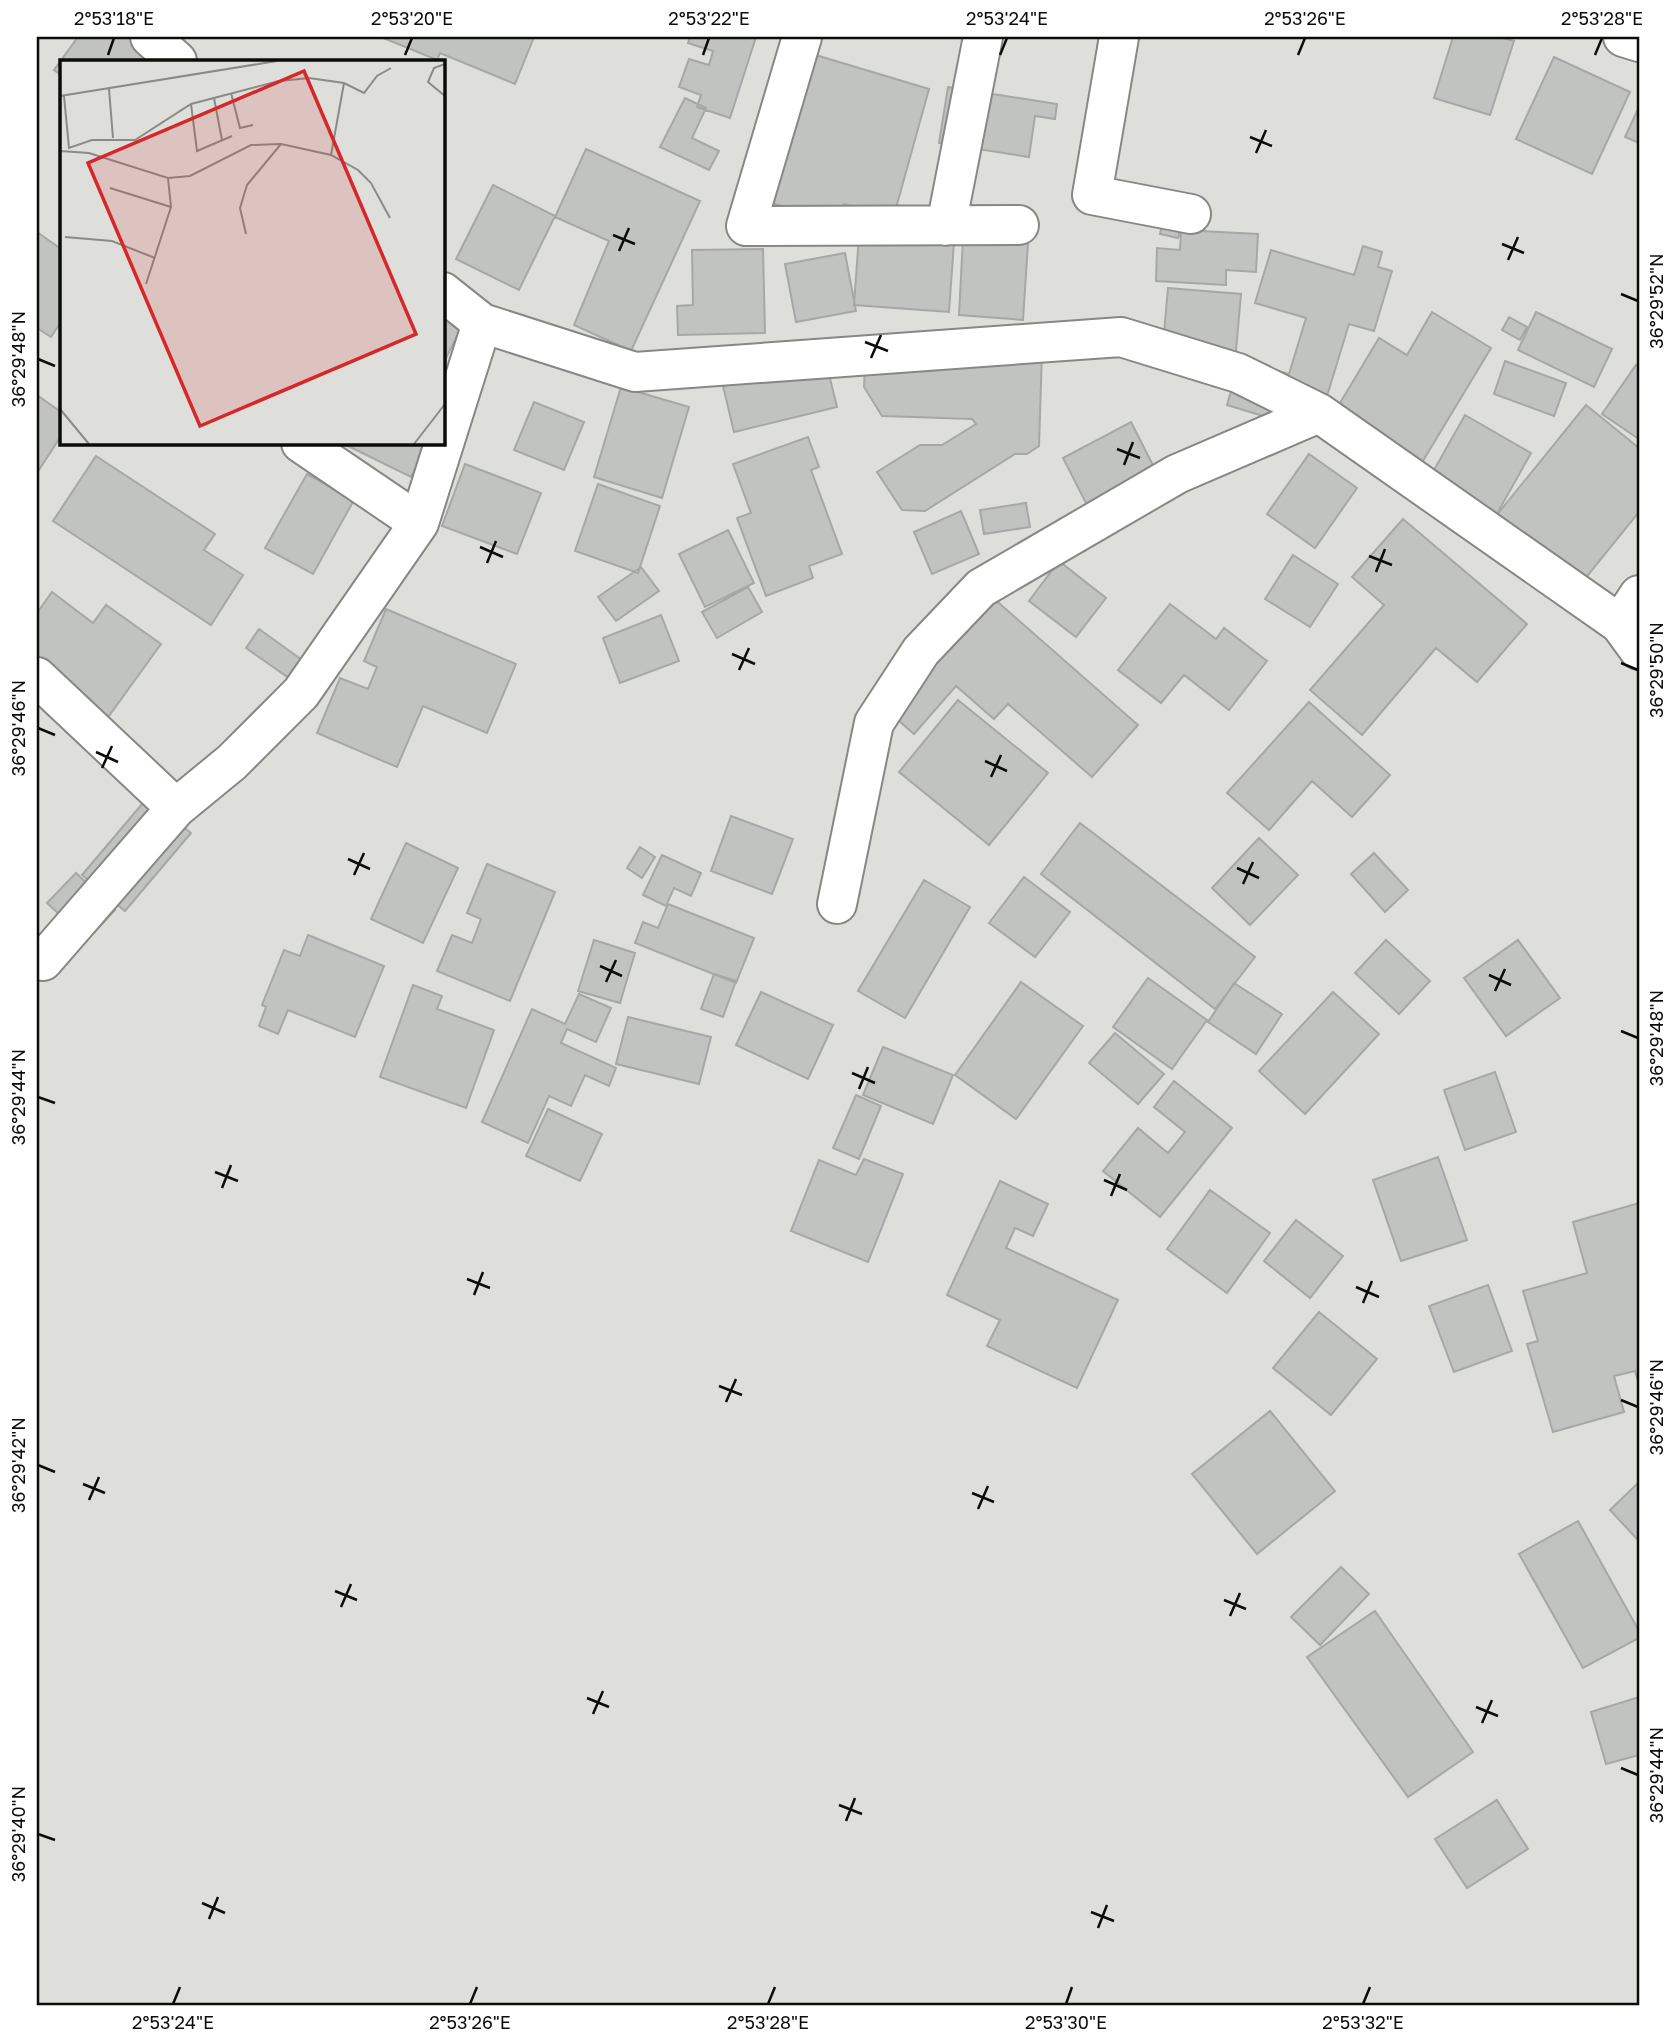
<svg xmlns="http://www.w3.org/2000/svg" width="1676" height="2042" viewBox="0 0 1676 2042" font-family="'Golos Text',sans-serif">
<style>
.building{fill:#c0c3c0;stroke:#a5a8a6;stroke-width:2}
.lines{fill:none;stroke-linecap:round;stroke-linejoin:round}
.minor-casing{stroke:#878885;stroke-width:42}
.minor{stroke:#fff;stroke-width:38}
.ticks{fill:none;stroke:#0c0c0b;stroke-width:2.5}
.inset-road{fill:none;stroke:#8a8b88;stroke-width:2}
.view{fill:#d62828;fill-opacity:0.15;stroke:#d62828;stroke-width:3.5}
.inset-edge{fill:none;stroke:#0c0c0b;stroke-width:3.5}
.neatline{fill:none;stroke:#0c0c0b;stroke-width:2.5}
.ticks-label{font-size:18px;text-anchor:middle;fill:#0c0c0b}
</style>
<rect width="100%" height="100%" fill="#dedfdb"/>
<path class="building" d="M 78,37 L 128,37 L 154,55 L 149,61 L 61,61 L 61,75 L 54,70 Z
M 381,37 L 534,37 L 515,84 L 440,53 L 437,60 Z
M 690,37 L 756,37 L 730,118 L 697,107 L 701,95 L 679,87 L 689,59 L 709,65 L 713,51 L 688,43 Z
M 1453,37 L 1498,37 L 1514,41 L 1490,115 L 1434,98 Z
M 799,50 L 929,89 L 893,219 L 844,204 L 838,223 L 749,196 Z
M 1554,57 L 1630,92 L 1592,174 L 1516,139 Z
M 948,87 L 1057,104 L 1055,119 L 1035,116 L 1029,157 L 939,143 Z
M 685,98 L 706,108 L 692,138 L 719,151 L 709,170 L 660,147 Z
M 1639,107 L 1639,143 L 1625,137 Z
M 586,149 L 700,201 L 631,351 L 574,325 L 609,241 L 555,217 Z
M 493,185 L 555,216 L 519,290 L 456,259 Z
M 1168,197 L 1187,201 L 1178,238 L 1160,234 Z
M 1181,230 L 1258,234 L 1256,272 L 1226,270 L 1226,285 L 1156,281 L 1157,248 L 1180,250 Z
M 37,232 L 61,249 L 61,322 L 51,337 L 37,328 Z
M 859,235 L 954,242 L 949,312 L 854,305 Z
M 963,238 L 1028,243 L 1023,320 L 959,315 Z
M 1363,246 L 1382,252 L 1378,267 L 1392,271 L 1374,331 L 1349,324 L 1316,432 L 1227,405 L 1240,360 L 1289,374 L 1306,318 L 1255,303 L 1271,250 L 1354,275 Z
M 763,249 L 765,333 L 678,335 L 677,306 L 693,305 L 692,250 Z
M 845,253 L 856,311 L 796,322 L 785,264 Z
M 1168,288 L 1241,294 L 1234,374 L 1161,367 Z
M 443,289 L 473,304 L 443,364 Z
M 1432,312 L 1491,348 L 1412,479 L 1334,413 L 1379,338 L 1407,355 Z
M 1536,312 L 1612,349 L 1594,387 L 1518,350 Z
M 1509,317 L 1527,327 L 1520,340 L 1502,330 Z
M 866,346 L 1042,352 L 1039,446 L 1027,454 L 1015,454 L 925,511 L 902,510 L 877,472 L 920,445 L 942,445 L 976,424 L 972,419 L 882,416 L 864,387 Z
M 823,350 L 837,407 L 734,432 L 723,386 L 768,375 Z
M 1505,361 L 1566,383 L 1554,416 L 1494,394 Z
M 1636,365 L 1639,367 L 1639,439 L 1602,414 Z
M 621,387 L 689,407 L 662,498 L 594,477 Z
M 37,395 L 61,412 L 61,436 L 37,473 Z
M 534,402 L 584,422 L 564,470 L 514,450 Z
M 1586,405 L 1639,448 L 1639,512 L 1563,606 L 1479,537 Z
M 1465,415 L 1531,453 L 1484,537 L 1417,500 Z
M 1131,422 L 1157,473 L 1089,509 L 1063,458 Z
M 808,437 L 819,467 L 811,470 L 842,554 L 809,566 L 813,578 L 766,596 L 737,518 L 751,513 L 733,464 Z
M 342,443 L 428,443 L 411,477 Z
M 1309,454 L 1357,488 L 1315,548 L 1267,514 Z
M 96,456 L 215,534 L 204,550 L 243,575 L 211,625 L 53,521 Z
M 465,464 L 541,493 L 517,554 L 442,526 Z
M 307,474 L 354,500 L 313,574 L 265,548 Z
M 598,484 L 660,506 L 638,573 L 575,551 Z
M 1026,503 L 1030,527 L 984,534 L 980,510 Z
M 961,511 L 979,554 L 932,574 L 914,532 Z
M 1403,519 L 1527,624 L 1477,682 L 1436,648 L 1362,735 L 1310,690 L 1384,605 L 1352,577 Z
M 728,530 L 754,583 L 705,607 L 679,554 Z
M 1293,555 L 1338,584 L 1310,627 L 1265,599 Z
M 1059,561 L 1106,598 L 1076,637 L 1029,601 Z
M 641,567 L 659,591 L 616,621 L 598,597 Z
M 975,582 L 1138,725 L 1092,777 L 1008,704 L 994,719 L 956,686 L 914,734 L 874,699 Z
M 748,587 L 762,612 L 717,638 L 702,612 Z
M 52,592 L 93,623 L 106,605 L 161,644 L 101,727 L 37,662 L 37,613 Z
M 1170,604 L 1216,639 L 1224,628 L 1267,661 L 1229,710 L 1184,675 L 1161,703 L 1118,670 Z
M 386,609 L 516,664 L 487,733 L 423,706 L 397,767 L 317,733 L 340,678 L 368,689 L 377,667 L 364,661 Z
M 661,615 L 679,661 L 620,683 L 603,638 Z
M 259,629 L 309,665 L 296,683 L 246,648 Z
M 958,700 L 1048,773 L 989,845 L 899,772 Z
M 1309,702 L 1390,775 L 1352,817 L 1312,781 L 1269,830 L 1227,793 Z
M 148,797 L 191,833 L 125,911 L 82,875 Z
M 731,816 L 793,839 L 772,894 L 711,871 Z
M 1080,823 L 1255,957 L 1215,1009 L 1041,874 Z
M 1259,838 L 1298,875 L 1250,925 L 1212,888 Z
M 406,843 L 458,868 L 423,943 L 371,919 Z
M 640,847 L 655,857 L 642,878 L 627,868 Z
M 1374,853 L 1408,890 L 1385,912 L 1351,874 Z
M 662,855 L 701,873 L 691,896 L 674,888 L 666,906 L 643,895 Z
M 487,864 L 555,892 L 510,1001 L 437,971 L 452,935 L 472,943 L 481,919 L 467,913 Z
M 76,873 L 115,910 L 87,940 L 47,903 Z
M 1024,877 L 1070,912 L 1035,957 L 989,923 Z
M 924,880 L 970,907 L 905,1018 L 858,991 Z
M 668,904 L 754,938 L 736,983 L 635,943 L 643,922 L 658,928 Z
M 308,935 L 384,966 L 355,1037 L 288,1010 L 278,1034 L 259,1026 L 266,1007 L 262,1005 L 284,950 L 300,956 Z
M 594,940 L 635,953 L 620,1003 L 578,991 Z
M 1386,940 L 1430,981 L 1399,1014 L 1355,973 Z
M 1518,940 L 1560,998 L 1506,1036 L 1464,978 Z
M 714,974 L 736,981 L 723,1017 L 701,1009 Z
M 1148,978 L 1207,1020 L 1172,1069 L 1113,1027 Z
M 1021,982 L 1083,1026 L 1016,1119 L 955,1075 Z
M 1234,983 L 1282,1014 L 1256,1054 L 1208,1022 Z
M 413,985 L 442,996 L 437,1009 L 494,1030 L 466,1108 L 380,1077 Z
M 761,992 L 833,1025 L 808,1079 L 736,1045 Z
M 1333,992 L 1379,1034 L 1305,1114 L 1259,1071 Z
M 579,994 L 611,1008 L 596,1042 L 567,1029 L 561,1043 L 616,1068 L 609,1086 L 585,1075 L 571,1106 L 549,1096 L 528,1143 L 482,1122 L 532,1009 L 565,1024 Z
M 628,1017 L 711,1037 L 699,1084 L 616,1064 Z
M 1115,1033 L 1164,1074 L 1138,1104 L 1089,1063 Z
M 883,1047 L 953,1075 L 933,1124 L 863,1095 Z
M 1495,1072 L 1516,1132 L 1465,1150 L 1444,1090 Z
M 1174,1081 L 1232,1128 L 1160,1217 L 1103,1171 L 1138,1128 L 1168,1153 L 1185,1132 L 1154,1107 Z
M 856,1095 L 881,1106 L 859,1159 L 833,1148 Z
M 548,1109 L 602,1134 L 580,1181 L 526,1156 Z
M 1438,1157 L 1467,1240 L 1401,1261 L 1373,1180 Z
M 864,1159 L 903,1174 L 868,1262 L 791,1231 L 819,1160 L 856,1175 Z
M 1000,1181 L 1048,1204 L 1033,1236 L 1015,1228 L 1006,1248 L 1118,1300 L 1077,1388 L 987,1346 L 1000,1320 L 947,1295 Z
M 1210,1190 L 1270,1233 L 1227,1293 L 1167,1249 Z
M 1639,1203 L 1639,1385 L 1635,1371 L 1614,1376 L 1624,1412 L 1553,1432 L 1527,1344 L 1538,1341 L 1523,1291 L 1587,1273 L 1573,1222 Z
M 1296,1220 L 1343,1256 L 1310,1298 L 1264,1261 Z
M 1488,1285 L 1512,1351 L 1454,1372 L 1429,1306 Z
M 1319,1312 L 1377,1359 L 1331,1415 L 1273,1368 Z
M 1270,1411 L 1335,1491 L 1257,1554 L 1192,1474 Z
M 1639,1482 L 1639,1537 L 1637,1539 L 1610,1510 Z
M 1578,1521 L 1639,1631 L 1639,1638 L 1583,1668 L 1519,1554 Z
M 1341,1567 L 1369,1594 L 1320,1645 L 1291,1617 Z
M 1375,1611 L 1473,1752 L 1408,1797 L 1307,1657 Z
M 1639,1697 L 1639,1755 L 1606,1764 L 1591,1712 Z
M 1497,1800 L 1528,1849 L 1467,1888 L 1435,1839 Z"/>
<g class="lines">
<g class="minor-casing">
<path id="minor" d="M 150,37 L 177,61
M 802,37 L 746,226 L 1019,225
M 1119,37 L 1092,195 L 1191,214
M 1623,37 L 1639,42
M 946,226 L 983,37
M 443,292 L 482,323 L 635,372 L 1121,337 L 1238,373 L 1319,413 L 1620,624 L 1639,650
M 301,443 L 419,523
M 1620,624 L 1639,595
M 37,677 L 176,808
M 837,904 L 874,723 L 921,651 L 981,588 L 1177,474 L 1319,413
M 43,961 L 176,808 L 232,762 L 301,693 L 419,523 L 482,323"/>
</g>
<use href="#minor" class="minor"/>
</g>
<path class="ticks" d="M 108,55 L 114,38M 405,55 L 412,38M 703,55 L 709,38M 1000,55 L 1007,38M 1298,55 L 1305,38M 1595,55 L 1602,38M 1250,137 L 1272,146M 1256,153 L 1266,130M 613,235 L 635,244M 1502,244 L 1524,253M 619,251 L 629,228M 1508,260 L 1518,237M 1621,294 L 1638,301M 865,342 L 888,351M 871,358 L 881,335M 38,359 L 55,366M 1117,449 L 1140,458M 1124,465 L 1133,442M 480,547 L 503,557M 1369,556 L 1392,565M 487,563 L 496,541M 1376,572 L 1385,549M 732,654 L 755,664M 1621,663 L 1638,670M 739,670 L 749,648M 38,728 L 55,735M 96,752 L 118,762M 985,761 L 1007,771M 102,768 L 112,746M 991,777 L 1001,755M 348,859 L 370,869M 1237,868 L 1259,878M 354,875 L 364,853M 1243,884 L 1253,862M 600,966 L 622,976M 1489,975 L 1511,985M 606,982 L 616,960M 1495,991 L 1505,969M 1621,1031 L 1638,1038M 852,1073 L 875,1083M 859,1089 L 868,1067M 38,1097 L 55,1103M 215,1172 L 238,1181M 1104,1180 L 1127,1190M 222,1188 L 231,1165M 1111,1196 L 1120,1174M 467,1279 L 490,1288M 1356,1287 L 1379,1297M 474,1295 L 483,1272M 1363,1303 L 1372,1281M 719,1386 L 742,1395M 1621,1400 L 1638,1407M 726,1402 L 736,1379M 38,1465 L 55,1472M 83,1484 L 105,1493M 972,1493 L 994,1502M 89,1500 L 99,1477M 978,1509 L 988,1486M 335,1591 L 357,1600M 1224,1600 L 1246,1609M 341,1607 L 351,1584M 1230,1616 L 1240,1593M 587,1698 L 609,1707M 1476,1707 L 1498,1716M 593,1714 L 603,1691M 1482,1723 L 1492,1700M 1621,1768 L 1638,1775M 839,1805 L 862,1814M 846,1821 L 855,1798M 38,1834 L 55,1840M 202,1903 L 225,1913M 1091,1912 L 1114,1921M 209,1919 L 218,1897M 1098,1928 L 1107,1905M 173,2004 L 180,1987M 470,2004 L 477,1987M 768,2004 L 775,1987M 1066,2004 L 1072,1987M 1363,2004 L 1370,1987"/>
<g transform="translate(60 60)">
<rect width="385" height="385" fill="#dedfdb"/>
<path class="inset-road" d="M 385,4 L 374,8 L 368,22 L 385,36M 49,29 L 53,78M 171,33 L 180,68 L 193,65M 0,36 L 217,1M 4,36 L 9,88 L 32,80 L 75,80 L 131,44 L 219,21 L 249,18 L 284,23 L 304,33 L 317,16 L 331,8M 154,38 L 162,80M 131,44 L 137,91 L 172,76M 0,91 L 29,93 L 108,118 L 130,116 L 191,85 L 221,84 L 271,95 L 298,110 L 311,123 L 330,158M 271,95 L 284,23M 50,128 L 111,147M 186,174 L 180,148 L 187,125 L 221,84M 5,177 L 52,181 L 95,198M 86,224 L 111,147 L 108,118M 0,349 L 29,384M 354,384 L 385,344"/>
<path class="view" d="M 244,11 L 356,274 L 140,366 L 28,103 Z"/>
<rect width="385" height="385" class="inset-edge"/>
</g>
<rect width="1676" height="2042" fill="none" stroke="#ffffff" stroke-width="77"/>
<rect x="38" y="38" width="1600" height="1966" class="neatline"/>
<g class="ticks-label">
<text x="114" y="25">2°53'18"E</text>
<text x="412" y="25">2°53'20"E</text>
<text x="709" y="25">2°53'22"E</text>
<text x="1007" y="25">2°53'24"E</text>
<text x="1305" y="25">2°53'26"E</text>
<text x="1602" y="25">2°53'28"E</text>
<text transform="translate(1657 301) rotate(-90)" y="6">36°29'52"N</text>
<text transform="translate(19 359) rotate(-90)" y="6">36°29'48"N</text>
<text transform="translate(1657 670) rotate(-90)" y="6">36°29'50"N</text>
<text transform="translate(19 728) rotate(-90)" y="6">36°29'46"N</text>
<text transform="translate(1657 1038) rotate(-90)" y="6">36°29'48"N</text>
<text transform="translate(19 1097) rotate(-90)" y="6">36°29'44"N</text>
<text transform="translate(1657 1407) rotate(-90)" y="6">36°29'46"N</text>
<text transform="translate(19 1465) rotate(-90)" y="6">36°29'42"N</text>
<text transform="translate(1657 1775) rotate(-90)" y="6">36°29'44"N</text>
<text transform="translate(19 1834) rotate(-90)" y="6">36°29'40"N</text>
<text x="173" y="2029">2°53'24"E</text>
<text x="470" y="2029">2°53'26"E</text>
<text x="768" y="2029">2°53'28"E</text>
<text x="1066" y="2029">2°53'30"E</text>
<text x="1363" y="2029">2°53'32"E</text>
</g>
</svg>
